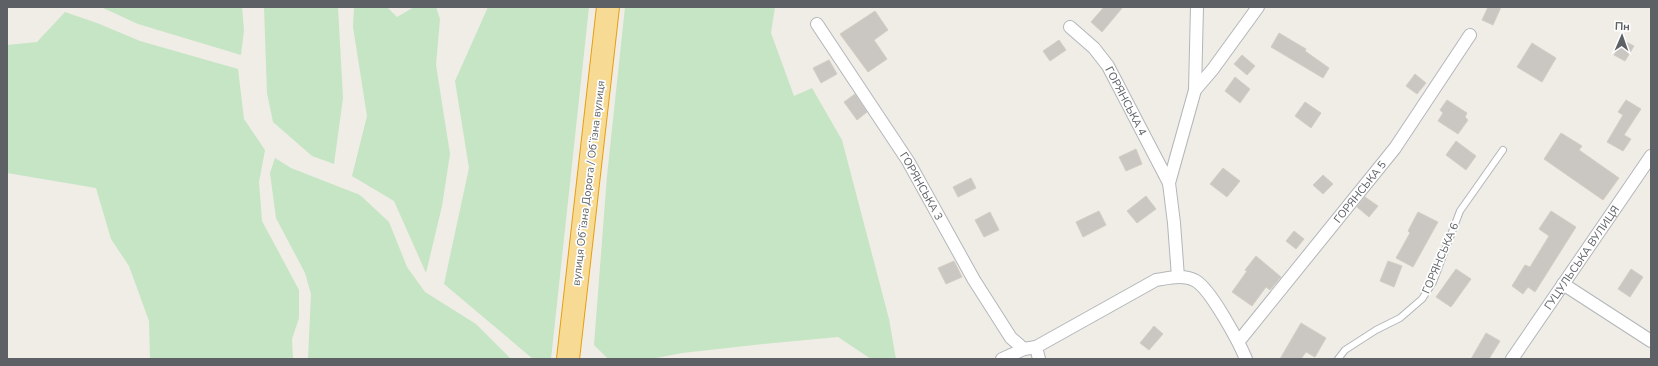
<svg xmlns="http://www.w3.org/2000/svg" width="1658" height="366" viewBox="0 0 1658 366" font-family="'Nunito Sans',sans-serif">
<style>
.green{fill:#c5e5c4}
.building{fill:#cac7c2;stroke:#d3cec4}
.lines{fill:none;stroke-linecap:round;stroke-linejoin:round}
.lane-casing{stroke:#b3b6ba;stroke-width:8}
.street-casing{stroke:#b3b6ba;stroke-width:14}
.highway-casing{stroke:#e79e0e;stroke-width:24}
.lane{stroke:#fff;stroke-width:6}
.street{stroke:#fff;stroke-width:12}
.highway{stroke:#f7db95;stroke-width:22}
.labels{text-anchor:middle;stroke-width:3.5;stroke-linejoin:round;paint-order:stroke}
.street-label{font-size:11px;fill:#5d6165;stroke:#fff}
</style>
<rect width="100%" height="100%" fill="#efede6"/>
<path class="green" d="M 101,7 L 242,7 L 244,30 L 241,55 L 138,24 Z
M 264,7 L 338,7 L 343,98 L 334,164 L 312,156 L 273,122 L 267,93 Z
M 354,7 L 387,7 L 397,17 L 414,7 L 436,7 L 440,19 L 436,65 L 450,154 L 442,206 L 426,273 L 394,201 L 352,176 L 367,116 L 353,27 Z
M 488,7 L 589,7 L 551,359 L 533,359 L 444,284 L 469,168 L 455,81 Z
M 625,7 L 775,7 L 771,33 L 794,96 L 812,88 L 842,140 L 889,319 L 896,359 L 871,359 L 838,337 L 763,344 L 682,353 L 651,359 L 608,359 L 594,345 L 607,176 Z
M 65,12 L 97,23 L 140,41 L 238,69 L 244,119 L 265,150 L 259,182 L 262,221 L 299,290 L 299,318 L 292,339 L 293,359 L 150,359 L 149,321 L 129,266 L 111,239 L 96,188 L 7,173 L 7,45 L 37,42 Z
M 275,158 L 291,168 L 360,195 L 389,222 L 407,267 L 425,292 L 476,324 L 511,359 L 308,359 L 311,294 L 305,273 L 276,218 L 270,173 Z"/>
<path class="building" d="M 1104,7 L 1123,7 L 1102,32 L 1091,22 Z
M 1488,7 L 1501,7 L 1493,25 L 1482,20 Z
M 875,11 L 888,30 L 874,40 L 887,59 L 868,72 L 840,34 Z
M 1279,33 L 1306,49 L 1305,51 L 1329,68 L 1323,78 L 1271,47 Z
M 1059,40 L 1066,50 L 1050,61 L 1043,51 Z
M 1622,40 L 1634,46 L 1625,61 L 1614,55 Z
M 1532,43 L 1556,58 L 1542,82 L 1517,67 Z
M 1242,55 L 1255,66 L 1247,75 L 1234,64 Z
M 829,60 L 837,74 L 821,83 L 813,68 Z
M 1415,74 L 1426,83 L 1417,94 L 1406,86 Z
M 1235,77 L 1250,89 L 1240,103 L 1225,91 Z
M 855,94 L 867,112 L 857,120 L 844,102 Z
M 1447,100 L 1467,113 L 1465,117 L 1468,120 L 1458,134 L 1438,121 L 1443,113 L 1440,110 Z
M 1626,100 L 1641,109 L 1624,135 L 1631,139 L 1623,151 L 1607,142 L 1623,115 L 1618,112 Z
M 1305,102 L 1321,113 L 1311,128 L 1295,116 Z
M 1561,133 L 1582,146 L 1579,150 L 1619,178 L 1603,200 L 1544,159 Z
M 1456,141 L 1476,156 L 1466,170 L 1446,155 Z
M 1136,149 L 1142,164 L 1126,171 L 1119,157 Z
M 1223,168 L 1240,181 L 1227,197 L 1210,184 Z
M 1323,175 L 1333,184 L 1323,194 L 1313,185 Z
M 971,178 L 976,188 L 958,197 L 953,187 Z
M 1146,196 L 1156,209 L 1137,223 L 1127,211 Z
M 1365,197 L 1378,206 L 1369,217 L 1357,207 Z
M 1099,211 L 1106,225 L 1083,237 L 1076,222 Z
M 1551,211 L 1576,227 L 1535,292 L 1528,287 L 1523,294 L 1512,286 L 1525,265 L 1530,267 L 1549,236 L 1539,229 Z
M 990,212 L 999,230 L 984,237 L 975,220 Z
M 1418,212 L 1438,222 L 1413,267 L 1396,258 L 1410,233 L 1408,231 Z
M 1294,231 L 1304,239 L 1296,249 L 1286,241 Z
M 1256,256 L 1281,277 L 1270,290 L 1266,287 L 1252,306 L 1232,292 L 1247,271 L 1245,270 Z
M 954,261 L 962,277 L 946,284 L 938,268 Z
M 1388,261 L 1402,266 L 1394,287 L 1380,281 Z
M 1456,269 L 1471,279 L 1451,307 L 1436,297 Z
M 1631,269 L 1643,277 L 1630,297 L 1618,289 Z
M 1301,323 L 1326,338 L 1315,357 L 1306,352 L 1301,359 L 1280,359 Z
M 1154,326 L 1163,334 L 1149,350 L 1140,343 Z
M 1486,333 L 1500,341 L 1489,359 L 1471,359 Z"/>
<g class="lines">
<g class="lane-casing">
<path id="lane" d="M 1338,359 L 1345,350 L 1376,330 L 1400,318 L 1422,299 L 1433,282 L 1460,211 L 1503,150"/>
</g>
<g class="street-casing">
<g id="street">
<path id="s1" d="M 817,24 L 908,161 L 974,280 L 1011,338 L 1024,349"/>
<path id="s2" d="M 1070,27 L 1094,48 L 1108,66 L 1169,183"/>
<path d="M 1195,90 L 1213,69 L 1258,7"/>
<path d="M 1178,277 L 1174,223 L 1169,183 L 1195,90 L 1197,7"/>
<path d="M 1563,284 L 1651,341"/>
<path id="s3" d="M 1239,341 L 1395,148 L 1470,35"/>
<path d="M 1036,347 L 1156,280 C 1169,278 1184,274 1196,281 C 1211,290 1239,342 1246,359"/>
<path d="M 1002,359 L 1024,349 L 1036,347 L 1039,359"/>
<path id="s4" d="M 1512,359 L 1651,156"/>
</g>
</g>
<g class="highway-casing">
<path id="highway" d="M 568,359 L 608,7"/>
</g>
<use href="#lane" class="lane"/>
<use href="#street" class="street"/>
<use href="#highway" class="highway"/>
</g>
<g class="labels">
<g class="street-label">
<text dy="4" stroke="none"><textPath href="#s2" startOffset="94">ГОРЯНСЬКА 4</textPath></text>
<text transform="translate(588 183) rotate(-83)" y="4">вулиця Обʼїзна Дорога / Обʼїзна вулиця</text>
<text dy="4" stroke="none"><textPath href="#s1" startOffset="193">ГОРЯНСЬКА 3</textPath></text>
<text dy="4" stroke="none"><textPath href="#s3" startOffset="192">ГОРЯНСЬКА 5</textPath></text>
<text dy="4" stroke="none"><textPath href="#s4" startOffset="123">ГУЦУЛЬСЬКА ВУЛИЦЯ</textPath></text>
<text transform="translate(1440 258) rotate(-67)" y="4">ГОРЯНСЬКА 6</text>
</g>
</g>
<rect width="1658" height="366" fill="none" stroke="#5d6165" stroke-width="16"/>
<g transform="translate(1622 36) rotate(2)" stroke="#ffffff" stroke-width="3" paint-order="stroke">
<path d="M0-3L7 15L0 10L-7 15Z" fill="#5d6165"/>
<text y="-6" font-size="11" font-weight="bold" text-anchor="middle" fill="#5d6165">Пн</text>
</g>
</svg>
